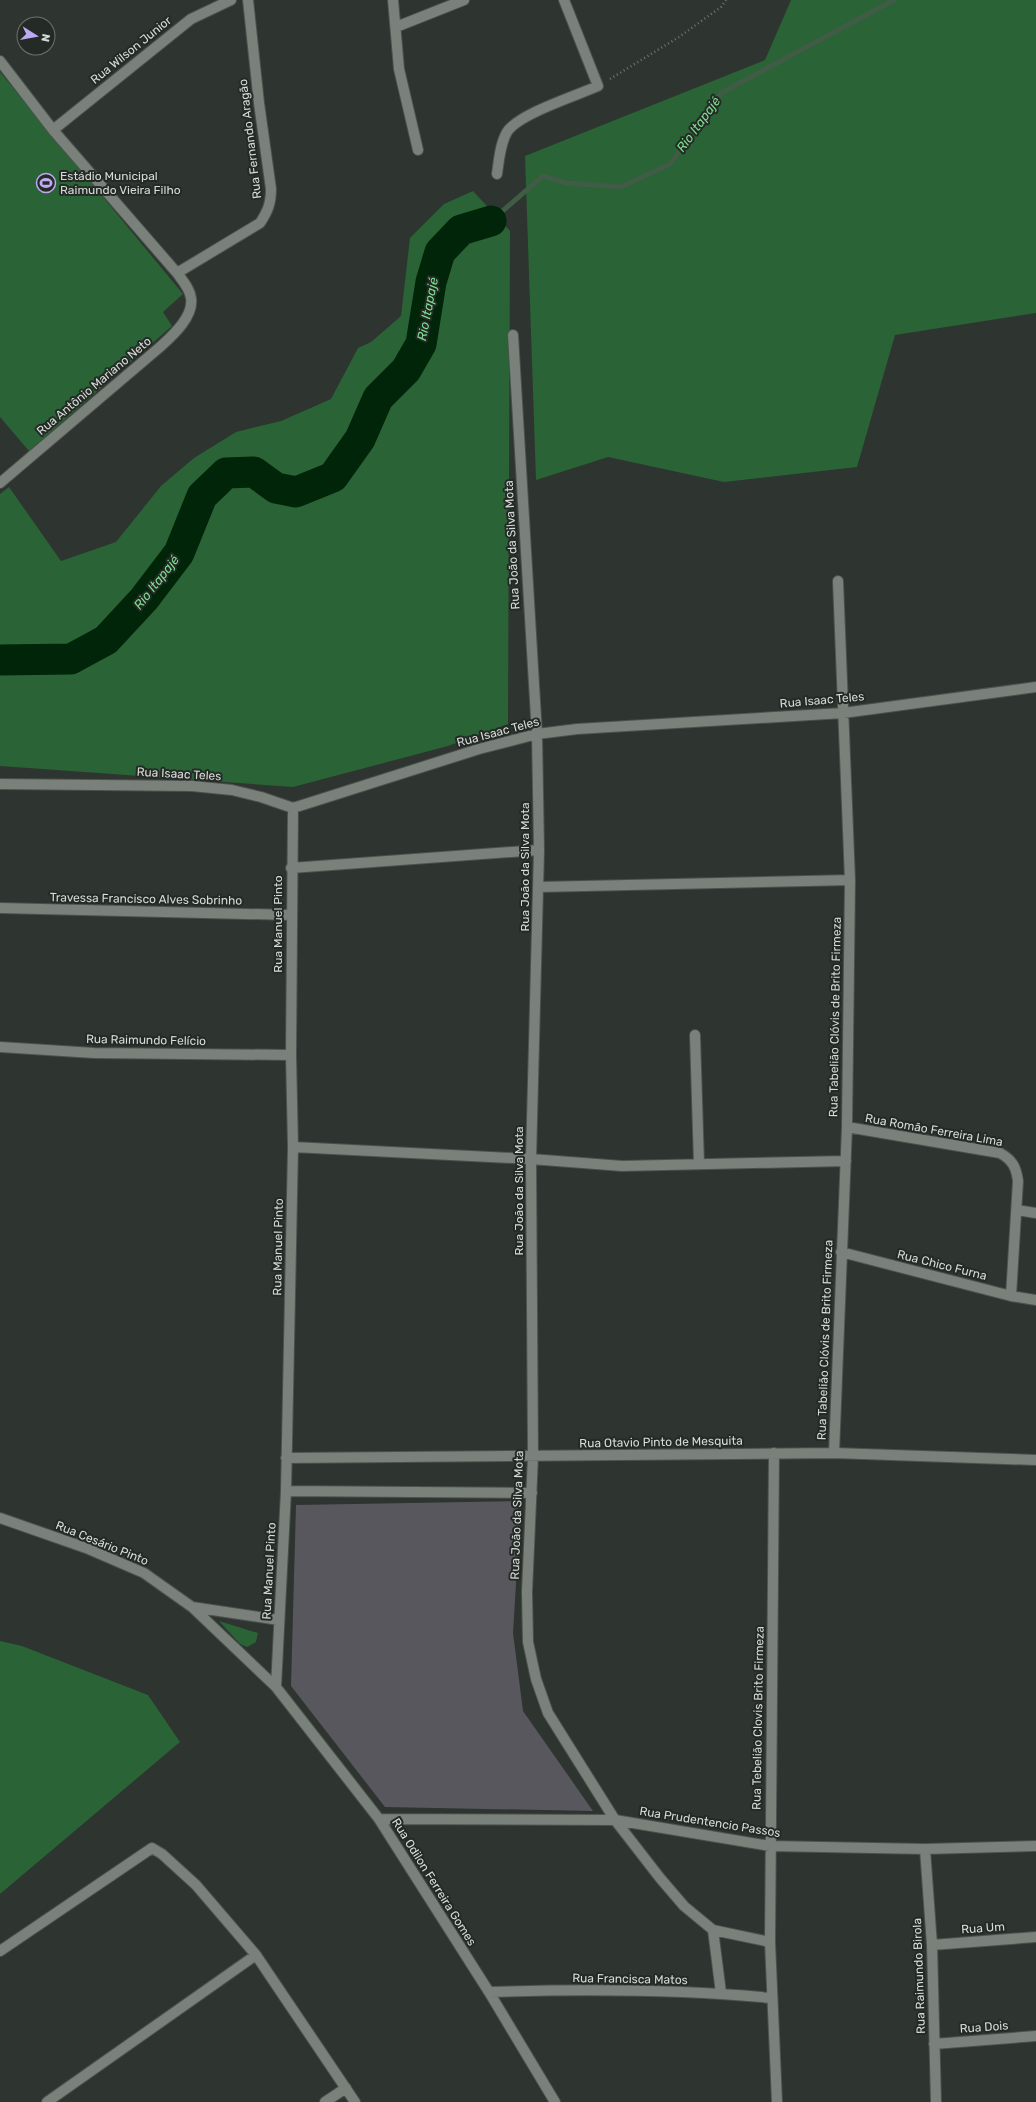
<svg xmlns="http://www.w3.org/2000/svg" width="1036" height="2102" viewBox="0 0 1036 2102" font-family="Rubik,sans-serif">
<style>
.green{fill:#2a6336}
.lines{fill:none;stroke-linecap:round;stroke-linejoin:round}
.stream{stroke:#405c46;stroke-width:5}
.river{stroke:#002508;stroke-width:31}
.building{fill:#58575e}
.minor-casing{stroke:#4c514d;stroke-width:12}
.path{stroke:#707671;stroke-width:2.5;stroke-dasharray:1 3;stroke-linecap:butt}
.minor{stroke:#7a817a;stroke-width:10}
.labels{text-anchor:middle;stroke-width:4;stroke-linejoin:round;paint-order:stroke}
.street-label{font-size:12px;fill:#d7dbd7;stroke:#242a25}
.poi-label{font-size:12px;fill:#d7dbd7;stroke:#242a25;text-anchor:start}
.water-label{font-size:13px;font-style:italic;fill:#7ddf8f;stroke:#242a25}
</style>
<rect width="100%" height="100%" fill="#2e342f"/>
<path class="green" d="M 791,0 L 1036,0 L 1036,313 L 895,335 L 857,467 L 724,482 L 608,457 L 536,480 L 525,156 L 765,60 Z
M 0,72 L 183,294 L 163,312 L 172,326 L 29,451 L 0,417 Z
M 473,191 L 510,231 L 508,724 L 448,746 L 293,787 L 0,766 L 0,494 L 9,487 L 61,561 L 116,542 L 161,486 L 194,458 L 236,432 L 281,421 L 331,399 L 358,348 L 371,342 L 401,316 L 410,238 L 444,204 Z
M 219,1621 L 258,1633 L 256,1642 L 247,1647 L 240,1644 Z
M 0,1641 L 22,1646 L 148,1695 L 180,1742 L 0,1894 Z"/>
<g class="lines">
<path class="stream" d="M 491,221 L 543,176 L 567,183 L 621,187 L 670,164 L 721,93 L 894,0"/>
<path class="river" d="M 0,660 L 71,659 L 106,640 L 144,599 L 179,553 L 202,496 L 226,473 L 254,472 L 276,488 L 296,492 L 333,477 L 360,439 L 378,398 L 406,370 L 421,344 L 431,282 L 440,252 L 461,230 L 491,221"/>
</g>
<path class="building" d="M 521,1501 L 513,1633 L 523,1711 L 593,1811 L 385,1807 L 291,1686 L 296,1505 Z"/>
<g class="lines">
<g class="minor-casing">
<path id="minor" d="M 393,0 L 399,69 L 418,150
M 396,27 L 464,0
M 0,61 L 53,130 L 177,273 C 183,281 190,289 191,298 C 194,317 172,336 160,347 L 0,483
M 53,130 L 191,19 L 231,0
M 497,174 C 499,160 500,144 507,132 C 518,114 578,95 598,86 L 564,0
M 177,273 L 260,223 C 268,211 271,203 271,189 L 259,103 L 248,0
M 513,335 L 537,734 L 539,850 L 531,1159 L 533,1456 L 527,1592 L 528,1642 L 536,1679 L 548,1713 L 615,1820 L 660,1878 L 684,1906 L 713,1930 L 770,1942
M 0,784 L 192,786 L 232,790 L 261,797 L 293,808 L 479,749 L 537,734 L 577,729 L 843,713 L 1036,687
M 291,868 L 539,850
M 539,887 L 850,880
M 0,908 L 291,915
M 695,1035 L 699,1164
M 0,1047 L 94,1053 L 291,1055
M 847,1127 L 1000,1153 C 1012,1160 1016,1166 1018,1181 L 1011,1296
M 293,1147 L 531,1159 L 622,1166 L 846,1161
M 1017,1210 L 1036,1213
M 841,1252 L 1011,1296 L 1036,1300
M 774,1453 L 770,1942 L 777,2102
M 834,1453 L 847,1127 L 850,880 L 838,581
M 286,1458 L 834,1453 L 1036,1460
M 286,1491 L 532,1493
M 0,1518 L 86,1548 L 144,1573 L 192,1607 L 276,1687 L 379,1819 L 489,1992 L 555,2102
M 192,1607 L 279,1620
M 276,1687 L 286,1491 L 293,1147 L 291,1055 L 293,808
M 379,1819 L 615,1820 L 770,1846 L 925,1849 L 1036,1846
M 925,1849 L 932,1945 L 936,2102
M 713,1930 L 721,1993
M 932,1945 L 1036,1937
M 0,1951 L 152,1848 L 162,1854 L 196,1885 L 256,1955 L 355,2102
M 489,1992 C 583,1989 678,1989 771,1998
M 934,2044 L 1036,2036
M 47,2102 L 256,1955
M 325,2102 L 346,2088"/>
</g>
<path class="path" d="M 610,79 L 679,37 L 721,7 L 726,0"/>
<use href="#minor" class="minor"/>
</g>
<defs>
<g id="stadium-ring" transform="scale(1)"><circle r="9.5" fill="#242a25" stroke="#bea9f5" stroke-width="1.5"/><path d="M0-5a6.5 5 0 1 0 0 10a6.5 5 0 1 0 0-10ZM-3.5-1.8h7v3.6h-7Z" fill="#bea9f5"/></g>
</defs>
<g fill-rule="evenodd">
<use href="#stadium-ring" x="46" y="183"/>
</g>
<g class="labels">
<g class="street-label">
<text transform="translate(131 50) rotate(-39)" y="4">Rua Wilson Junior</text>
<text transform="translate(250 139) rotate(-97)" y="4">Rua Fernando Aragão</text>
<text transform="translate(94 386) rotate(-40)" y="4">Rua Antônio Mariano Neto</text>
<text transform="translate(512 545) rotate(-93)" y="4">Rua João da Silva Mota</text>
<text transform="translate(822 700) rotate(-5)" y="4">Rua Isaac Teles</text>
<text transform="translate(498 732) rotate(-15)" y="4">Rua Isaac Teles</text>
<text transform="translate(179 774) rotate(3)" y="4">Rua Isaac Teles</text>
<text transform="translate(525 867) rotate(-90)" y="4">Rua João da Silva Mota</text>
<text transform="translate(146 899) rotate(1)" y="4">Travessa Francisco Alves Sobrinho</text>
<text transform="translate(278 924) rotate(-90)" y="4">Rua Manuel Pinto</text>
<text transform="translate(835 1017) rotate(-89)" y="4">Rua Tabelião Clóvis de Brito Firmeza</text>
<text transform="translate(146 1040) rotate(1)" y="4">Rua Raimundo Felício</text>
<text transform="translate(934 1130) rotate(10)" y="4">Rua Romão Ferreira Lima</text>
<text transform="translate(519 1191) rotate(-90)" y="4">Rua João da Silva Mota</text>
<text transform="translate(278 1247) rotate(-89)" y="4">Rua Manuel Pinto</text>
<text transform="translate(942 1265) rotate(14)" y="4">Rua Chico Furna</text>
<text transform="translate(825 1340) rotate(-88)" y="4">Rua Tabelião Clóvis de Brito Firmeza</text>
<text transform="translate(661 1442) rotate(-1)" y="4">Rua Otavio Pinto de Mesquita</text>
<text transform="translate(517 1515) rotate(-88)" y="4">Rua João da Silva Mota</text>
<text transform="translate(102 1543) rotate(22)" y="4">Rua Cesário Pinto</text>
<text transform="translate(269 1571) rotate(-87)" y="4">Rua Manuel Pinto</text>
<text transform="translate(758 1718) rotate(-89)" y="4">Rua Tebelião Clovis Brito Firmeza</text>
<text transform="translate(710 1822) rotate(9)" y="4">Rua Prudentencio Passos</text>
<text transform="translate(434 1882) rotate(58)" y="4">Rua Odilon Ferreira Gomes</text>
<text transform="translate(983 1928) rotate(-4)" y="4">Rua Um</text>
<text transform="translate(919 1976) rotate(-92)" y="4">Rua Raimundo Birola</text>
<text transform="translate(630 1979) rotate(1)" y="4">Rua Francisca Matos</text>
<text transform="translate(984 2027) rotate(-4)" y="4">Rua Dois</text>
</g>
<g class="poi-label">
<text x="60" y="180">Estádio Municipal<tspan x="60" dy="14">Raimundo Vieira Filho</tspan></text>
</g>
<g class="water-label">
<text transform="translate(698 124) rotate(-54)" y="5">Rio Itapajé</text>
<text transform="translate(427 309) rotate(-79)" y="5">Rio Itapajé</text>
<text transform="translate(156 582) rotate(-52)" y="5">Rio Itapajé</text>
</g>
</g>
<g transform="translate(36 36) rotate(101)"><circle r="19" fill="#242a25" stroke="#6c716c"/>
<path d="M0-3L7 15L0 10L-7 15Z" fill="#bea9f5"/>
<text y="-6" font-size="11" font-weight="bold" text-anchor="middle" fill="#d7dbd7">N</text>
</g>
</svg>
